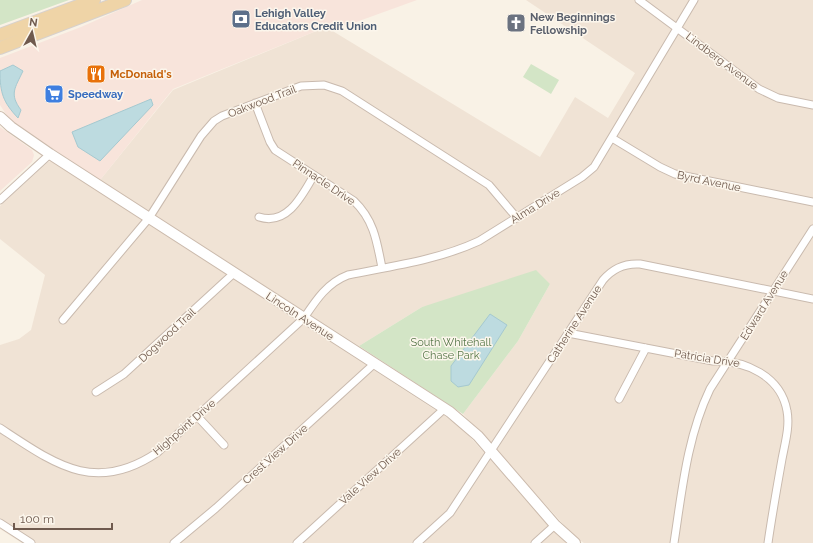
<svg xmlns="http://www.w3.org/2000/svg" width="813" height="543" viewBox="0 0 813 543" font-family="Raleway,sans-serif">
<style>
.residential{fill:#f0e3d5}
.commercial{fill:#f8e4db}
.green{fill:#d3e5c6}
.water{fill:#bddbe0;stroke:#a5c9d0}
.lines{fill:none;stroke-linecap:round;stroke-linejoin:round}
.street-casing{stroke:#c9baae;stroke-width:9}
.secondary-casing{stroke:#cbbaac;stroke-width:12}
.primary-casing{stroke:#d7d1cd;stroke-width:14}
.street{stroke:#fff;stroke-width:7}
.secondary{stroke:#fff;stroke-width:10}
.primary{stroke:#efd4a7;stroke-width:12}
.labels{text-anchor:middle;stroke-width:3;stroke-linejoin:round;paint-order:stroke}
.service-label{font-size:11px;font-weight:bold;fill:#4e5e75;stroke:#fcf6ec;text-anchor:start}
.worship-label{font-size:11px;font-weight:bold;fill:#5b616d;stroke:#fcf6ec;text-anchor:start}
.street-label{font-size:11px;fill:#6f5a4e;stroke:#fcf6ec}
.food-label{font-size:11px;font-weight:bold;fill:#c56008;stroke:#fcf6ec;text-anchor:start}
.shop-label{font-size:11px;font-weight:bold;fill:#366cbe;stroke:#fcf6ec;text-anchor:start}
.park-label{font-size:11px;fill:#58794b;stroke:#fcf6ec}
</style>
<rect width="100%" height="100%" fill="#f9f2e6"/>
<path class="residential" d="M 526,0 L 813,0 L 813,543 L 584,543 L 575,537 L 463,414 L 518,341 L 550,284 L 422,307 L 359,346 L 100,180 L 173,90 L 326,27 L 540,157 L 575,97 L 608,118 L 635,73 Z
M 51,161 L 460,426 L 566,543 L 22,543 L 0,529 L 0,345 L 19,339 L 31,330 L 45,275 L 0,239 L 0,206 L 48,162 Z"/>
<path class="commercial" d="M 142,0 L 417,0 L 348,25 L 326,27 L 173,89 L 100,180 L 28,133 L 8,117 L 0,105 L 0,58 L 81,27 Z
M 0,127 L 32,150 L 34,155 L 32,162 L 0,191 Z"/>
<path class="green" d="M 0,0 L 69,0 L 0,25 Z
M 531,64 L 559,80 L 551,94 L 523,77 Z
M 536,270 L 550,284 L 518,341 L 463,414 L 359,346 L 422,307 Z"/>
<path class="water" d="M 13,65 L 23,71 C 15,88 9,94 21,110 L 18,118 C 3,102 0,93 0,71 Z
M 151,99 L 153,105 L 100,161 L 78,147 L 72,132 Z
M 490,314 L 507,325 L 469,385 L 458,387 L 451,381 L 451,366 Z"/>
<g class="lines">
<g class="street-casing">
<path id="street" d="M 639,0 L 759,89 L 778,98 L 813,105
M 255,103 L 270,142 L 275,150 L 354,201 C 374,220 377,242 382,268
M 612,138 L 660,167 L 675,174 L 813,202
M 0,200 L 50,154
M 259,217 C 287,226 302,196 314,175
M 63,320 L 149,218 L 201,136 L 214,121 L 222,116 L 301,86 L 324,85 L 342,91 L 489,185 L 517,218
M 568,333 L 713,361 C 745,360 781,376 787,411 C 790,426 785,443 782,459 C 777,487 772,515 768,543
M 96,392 L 124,374 L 234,273
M 619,399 L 646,348
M 197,416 L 224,445
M 0,428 C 55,464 95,495 158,452 L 304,318 C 316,300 327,283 348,275 C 393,266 438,260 479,241 L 582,177 L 594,167 L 694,0
M 0,523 L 31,543
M 174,543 L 216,508 L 375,363
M 297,543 L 444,409
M 417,543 L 450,513 L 603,280 C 613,268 625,263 640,264 L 813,299
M 535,543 L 555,525
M 674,543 C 682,491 687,437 710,389 L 813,229"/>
</g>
<g class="secondary-casing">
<path id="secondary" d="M 0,117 L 11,127 L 50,154 L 450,412 L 478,436 L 555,525 L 575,543"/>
</g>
<g class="primary-casing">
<path id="primary" d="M 0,35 L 94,0
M 0,48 L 125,0"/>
</g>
<use href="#street" class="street"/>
<use href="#secondary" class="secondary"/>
<use href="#primary" class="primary"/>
</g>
<defs>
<g id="bank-square" transform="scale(1)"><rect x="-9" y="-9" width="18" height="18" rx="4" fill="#5c6f8a" stroke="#fcf6ec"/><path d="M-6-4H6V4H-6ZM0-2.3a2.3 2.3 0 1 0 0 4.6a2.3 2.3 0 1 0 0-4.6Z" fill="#fff"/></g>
<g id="church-square" transform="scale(1)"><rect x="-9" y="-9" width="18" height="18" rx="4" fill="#6b7280" stroke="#fcf6ec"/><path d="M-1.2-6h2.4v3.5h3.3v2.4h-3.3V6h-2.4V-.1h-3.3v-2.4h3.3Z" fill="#fff"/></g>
<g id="restaurant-square" transform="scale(1)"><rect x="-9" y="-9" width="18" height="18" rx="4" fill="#e8710a" stroke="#fcf6ec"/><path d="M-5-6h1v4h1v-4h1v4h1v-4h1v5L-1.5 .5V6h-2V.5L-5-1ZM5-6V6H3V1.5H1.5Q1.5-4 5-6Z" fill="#fff"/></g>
<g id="supermarket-square" transform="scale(1)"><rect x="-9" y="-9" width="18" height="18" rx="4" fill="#3f7fe0" stroke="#fcf6ec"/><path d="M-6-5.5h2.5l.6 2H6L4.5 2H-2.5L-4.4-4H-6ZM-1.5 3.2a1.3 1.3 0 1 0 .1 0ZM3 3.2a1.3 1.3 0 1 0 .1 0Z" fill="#fff"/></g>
</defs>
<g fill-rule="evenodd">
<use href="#bank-square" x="241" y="19"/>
<use href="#church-square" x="516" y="23"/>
<use href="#restaurant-square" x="96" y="74"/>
<use href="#supermarket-square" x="54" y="94"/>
</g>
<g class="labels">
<g class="service-label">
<text x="255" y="17">Lehigh Valley<tspan x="255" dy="13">Educators Credit Union</tspan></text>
</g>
<g class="worship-label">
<text x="530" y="21">New Beginnings<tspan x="530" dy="13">Fellowship</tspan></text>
</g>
<g class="street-label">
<text transform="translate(722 61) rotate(37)" y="4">Lindberg Avenue</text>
<text transform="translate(262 101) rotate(-21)" y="4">Oakwood Trail</text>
<text transform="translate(709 181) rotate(12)" y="4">Byrd Avenue</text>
<text transform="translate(324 182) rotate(34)" y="4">Pinnacle Drive</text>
<text transform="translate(535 206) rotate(-32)" y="4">Alma Drive</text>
<text transform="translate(764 305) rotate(-58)" y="4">Edward Avenue</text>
<text transform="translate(300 316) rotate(33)" y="4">Lincoln Avenue</text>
<text transform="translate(574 324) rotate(-57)" y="4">Catherine Avenue</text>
<text transform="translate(167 335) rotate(-43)" y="4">Dogwood Trail</text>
<text transform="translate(707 358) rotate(9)" y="4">Patricia Drive</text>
<text transform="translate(184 427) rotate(-41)" y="4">Highpoint Drive</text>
<text transform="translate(275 454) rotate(-42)" y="4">Crest View Drive</text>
<text transform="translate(370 476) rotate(-42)" y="4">Vale View Drive</text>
</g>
<g class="food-label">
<text x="110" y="78">McDonald's</text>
</g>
<g class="shop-label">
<text x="68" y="98">Speedway</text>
</g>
<g class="park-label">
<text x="451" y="346">South Whitehall<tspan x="451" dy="13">Chase Park</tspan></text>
</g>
</g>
<g transform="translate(32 32) rotate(8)" stroke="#fcf6ec" stroke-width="3" paint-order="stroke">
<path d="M0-3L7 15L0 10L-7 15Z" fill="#6f5a4e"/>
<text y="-6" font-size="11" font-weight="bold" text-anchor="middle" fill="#6f5a4e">N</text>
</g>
<path d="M14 523v6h98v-6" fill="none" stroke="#6f5a4e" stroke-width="2"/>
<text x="20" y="523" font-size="12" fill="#6f5a4e" stroke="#fcf6ec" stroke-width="3" paint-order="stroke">100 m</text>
</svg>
